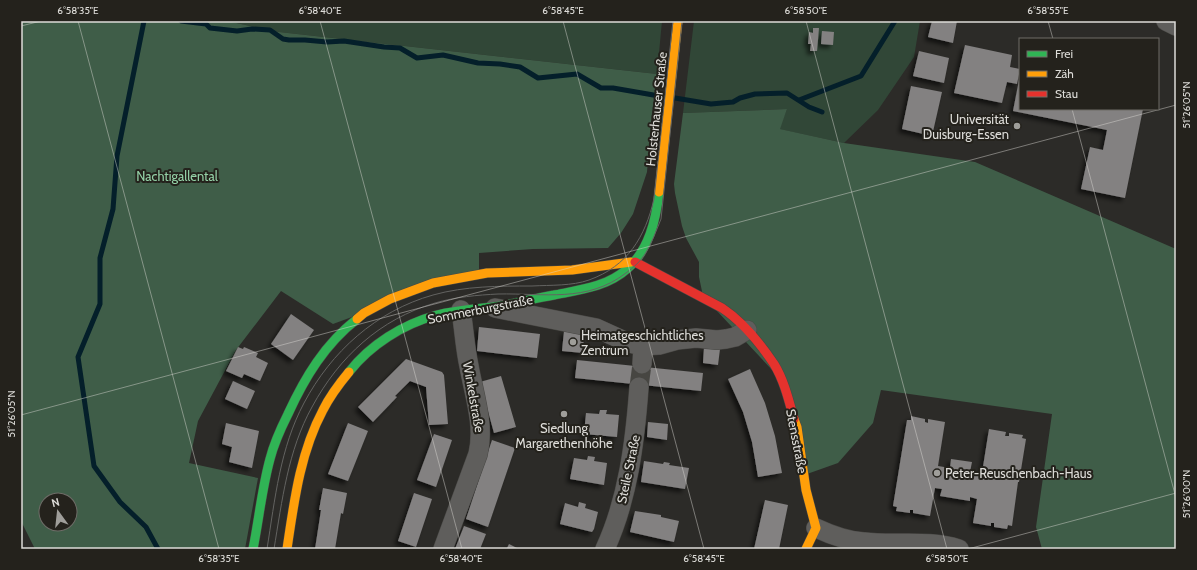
<svg xmlns="http://www.w3.org/2000/svg" width="1197" height="570" viewBox="0 0 1197 570" font-family="Cabin,sans-serif">
<style>
.green{fill:#314737}
.forest{fill:#3f5d48;fill-rule:evenodd}
.lines{fill:none;stroke-linecap:round;stroke-linejoin:round}
.stream{stroke:#041f2a;stroke-width:5}
.building{fill:#838181;filter:url(#shadow)}
.street-tunnel{stroke:#474642;stroke-width:19;stroke-dasharray:19 10;stroke-linecap:butt}
.street-casing{stroke:#494845;stroke-width:20}
.fast-casing{stroke:#494845;stroke-width:10}
.slow-casing{stroke:#494845;stroke-width:10}
.jam-casing{stroke:#494845;stroke-width:10}
.street{stroke:#5f5e5c;stroke-width:19}
.fast{stroke:#30b455;stroke-width:9}
.slow{stroke:#ff9f0a;stroke-width:9}
.jam{stroke:#e5322d;stroke-width:9}
.tram{stroke:#636361;stroke-width:1}
.ticks{fill:none;stroke:#dddcd8;stroke-width:1;stroke-opacity:0.45}
.poi-dot{fill:#9f9e9a;stroke:#24221c;stroke-width:1.5}
.labels{text-anchor:middle;stroke-width:4;stroke-linejoin:round;paint-order:stroke}
.street-label{font-size:13px;fill:#dddcd8;stroke:#24221c}
.poi-label{font-size:13px;fill:#dddcd8;stroke:#24221c;text-anchor:start}
.park-label{font-size:13px;fill:#94d1a7;stroke:#24221c}
.neatline{fill:none;stroke:#dddcd8;stroke-width:1.5}
.ticks-label{font-size:10px;text-anchor:middle;fill:#dddcd8}
</style>
<defs>
<filter id="shadow"><feDropShadow dx="-3.5" dy="3.5" stdDeviation="2" flood-color="#0009"/></filter>
</defs>
<rect width="100%" height="100%" fill="#2c2b28"/>
<path class="green" d="M 227,21 L 662,21 L 657,74 L 279,32 Z
M 694,21 L 920,21 L 914,57 L 878,110 L 844,143 L 779,129 L 787,109 L 683,113 Z"/>
<path class="forest" d="M 21,21 L 227,21 L 279,32 L 657,74 L 651,121 L 647,172 L 633,214 L 621,233 L 608,248 L 533,249 L 479,253 L 479,270 L 333,324 L 281,291 L 236,350 L 198,421 L 189,463 L 258,478 L 245,549 L 35,549 L 21,521 ZM 46,500 L 70,500 L 70,524 L 46,524 Z
M 787,109 L 780,129 L 844,143 L 975,162 L 1176,249 L 1176,549 L 1042,549 L 1036,527 L 1052,414 L 881,390 L 873,423 L 838,463 L 807,474 L 788,387 L 703,296 L 699,277 L 699,262 L 686,238 L 682,226 L 675,193 L 674,184 L 683,113 Z"/>
<g class="lines">
<path class="stream" d="M 144,21 L 117,156 L 113,209 L 100,258 L 100,304 L 78,357 L 94,466 L 120,502 L 146,527 L 158,549
M 181,21 L 206,24 L 210,28 L 237,31 L 252,29 L 270,30 L 283,39 L 289,40 L 305,40 L 327,42 L 344,41 L 384,47 L 400,48 L 417,58 L 443,55 L 478,63 L 500,64 L 520,67 L 538,78 L 577,74 L 601,88 L 613,88 L 665,97
M 675,98 L 711,104 L 733,102 L 740,98 L 755,94 L 787,93 L 809,107 L 822,112
M 799,100 L 861,76 L 895,21"/>
</g>
<path class="building" d="M 932,21 L 957,21 L 953,43 L 928,37 Z
M 813,28 L 819,28 L 817,51 L 810,51 L 811,44 L 808,44 L 809,32 L 813,33 Z
M 822,31 L 834,32 L 833,45 L 821,44 Z
M 965,45 L 1012,55 L 1010,67 L 1020,69 L 1017,84 L 1007,82 L 1002,103 L 954,93 Z
M 919,51 L 949,58 L 944,83 L 913,76 Z
M 1019,80 L 1020,109 L 1143,109 L 1125,198 L 1081,189 L 1090,147 L 1103,150 L 1107,130 L 1013,111 Z
M 911,86 L 942,92 L 932,136 L 902,129 Z
M 291,314 L 314,330 L 293,360 L 271,344 Z
M 479,327 L 540,334 L 537,358 L 477,351 Z
M 564,331 L 584,333 L 583,353 L 562,351 Z
M 238,347 L 243,349 L 244,347 L 258,353 L 256,357 L 268,363 L 260,381 L 244,374 L 242,378 L 226,371 Z
M 704,347 L 720,349 L 718,365 L 703,363 Z
M 406,359 L 442,372 L 444,375 L 448,424 L 429,425 L 426,387 L 410,381 L 395,396 L 397,397 L 373,422 L 358,407 Z
M 577,360 L 703,373 L 701,391 L 575,378 Z
M 750,369 L 765,403 L 775,436 L 782,473 L 758,477 L 752,442 L 743,412 L 728,379 Z
M 501,376 L 516,427 L 494,433 L 480,382 Z
M 233,381 L 255,391 L 247,409 L 225,399 Z
M 600,410 L 607,410 L 606,414 L 619,415 L 617,437 L 584,434 L 586,413 L 599,414 Z
M 911,416 L 925,419 L 925,422 L 928,423 L 928,419 L 945,422 L 938,466 L 950,468 L 951,459 L 972,462 L 970,472 L 982,473 L 989,429 L 1006,432 L 1005,436 L 1009,436 L 1009,433 L 1023,435 L 1022,438 L 1026,439 L 1019,482 L 1018,482 L 1012,526 L 1008,525 L 1007,529 L 994,527 L 994,523 L 991,523 L 991,526 L 973,523 L 977,499 L 970,497 L 970,501 L 940,496 L 942,489 L 935,488 L 930,516 L 913,513 L 913,510 L 910,510 L 910,513 L 896,511 L 897,507 L 893,506 L 907,420 L 911,420 Z
M 648,422 L 668,424 L 667,440 L 647,437 Z
M 226,423 L 259,431 L 252,468 L 229,462 L 232,447 L 222,444 Z
M 348,423 L 368,431 L 348,481 L 328,474 Z
M 434,434 L 452,440 L 436,487 L 417,480 Z
M 492,440 L 515,448 L 488,527 L 466,519 Z
M 588,456 L 595,457 L 594,461 L 607,463 L 604,485 L 570,479 L 574,458 L 587,460 Z
M 644,461 L 663,464 L 664,462 L 670,463 L 669,465 L 689,468 L 685,489 L 641,482 Z
M 323,488 L 347,493 L 343,514 L 341,513 L 335,549 L 315,549 L 321,510 L 319,510 Z
M 414,493 L 432,499 L 416,547 L 398,541 Z
M 765,500 L 788,505 L 779,549 L 754,549 Z
M 579,502 L 586,504 L 585,508 L 598,512 L 594,529 L 592,532 L 560,524 L 565,503 L 578,507 Z
M 635,511 L 661,515 L 661,517 L 679,521 L 674,542 L 630,532 Z
M 464,526 L 486,534 L 480,549 L 455,549 Z
M 509,544 L 517,548 L 516,549 L 508,549 L 507,548 Z"/>
<g class="lines">
<path class="street-tunnel" d="M 639,387 L 642,364"/>
<g class="street-casing">
<path id="street" d="M 1166,21 L 1176,26
M 495,308 L 596,328 L 629,343 L 643,346 L 659,345 L 677,340 L 696,338 L 717,340 L 726,339 L 735,337 L 747,330
M 642,364 L 643,346
M 816,528 C 831,535 847,541 864,542 C 897,546 926,539 959,549
M 443,549 L 478,454 C 485,425 474,395 469,366 C 465,348 464,329 461,310
M 605,549 C 628,499 635,442 639,387"/>
</g>
<g class="fast-casing">
<path id="fast" d="M 349,372 C 370,345 403,324 437,315 C 457,310 479,309 500,306 C 518,303 536,298 554,295 C 579,290 607,287 627,269 C 649,250 656,220 659,192
M 253,549 C 259,519 262,488 270,459 C 274,443 281,428 288,414 C 305,377 325,344 357,319"/>
</g>
<g class="slow-casing">
<path id="slow" d="M 659,192 L 678,21
M 357,319 L 364,313 L 390,299 L 433,283 L 487,273 L 572,270 L 631,262
M 794,419 L 797,427 L 806,490 L 816,528 L 806,549
M 287,549 C 294,502 300,453 323,410 C 330,396 339,384 349,372"/>
</g>
<g class="jam-casing">
<path id="jam" d="M 635,262 L 722,308 C 743,322 760,343 774,364 C 784,380 789,401 794,419"/>
</g>
<use href="#street" class="street"/>
<use href="#fast" class="fast"/>
<use href="#slow" class="slow"/>
<use href="#jam" class="jam"/>
<path class="tram" d="M 267,549 C 275,499 280,448 304,403 C 331,352 376,311 433,295 C 465,286 499,286 532,286 C 551,285 572,286 589,280 C 628,266 645,237 654,199 L 673,21
M 274,549 C 282,501 288,450 312,407 C 339,357 380,319 435,303 C 455,297 478,295 498,294 C 544,293 587,303 626,273 C 633,268 640,262 645,254 C 652,243 656,231 661,219 L 682,21"/>
</g>
<path class="ticks" d="M 78,21 L 219,549M 320,21 L 462,549M 563,21 L 704,549M 806,21 L 947,549M 1048,21 L 1053,39M 21,26 L 41,21M 1072,109 L 1176,498M 21,415 L 1176,105M 968,549 L 1176,493"/>
<g class="poi-dot">
<circle cx="1017" cy="126" r="4"/>
<circle cx="573" cy="342" r="4"/>
<circle cx="564" cy="414" r="4"/>
<circle cx="937" cy="473" r="4"/>
</g>
<g class="labels">
<g class="street-label">
<text transform="translate(656 109) rotate(-84)" y="5">Holsterhauser Straße</text>
<text transform="translate(480 309) rotate(-11)" y="5">Sommerburgstraße</text>
<text transform="translate(474 397) rotate(80)" y="5">Winkelstraße</text>
<text transform="translate(797 441) rotate(79)" y="5">Stensstraße</text>
<text transform="translate(628 469) rotate(-78)" y="5">Steile Straße</text>
</g>
<g class="poi-label">
<text x="1009" y="124" text-anchor="end">Universität<tspan x="1009" dy="15">Duisburg-Essen</tspan></text>
<text x="581" y="340">Heimatgeschichtliches<tspan x="581" dy="15">Zentrum</tspan></text>
<text x="564" y="433" text-anchor="middle">Siedlung<tspan x="564" dy="15">Margarethenhöhe</tspan></text>
<text x="945" y="478">Peter-Reuschenbach-Haus</text>
</g>
<g class="park-label">
<text x="177" y="181">Nachtigallental</text>
</g>
</g>
<rect width="1197" height="570" fill="none" stroke="#24221c" stroke-width="44"/>
<rect x="1019" y="38" width="140" height="72" fill="#24221c" stroke="#6e6c67"/>
<rect x="1027" y="51" width="20" height="6" fill="#30b455" stroke="#6e6c67"/>
<text x="1055" y="58" font-size="12" fill="#dddcd8">Frei</text>
<rect x="1027" y="71" width="20" height="6" fill="#ff9f0a" stroke="#6e6c67"/>
<text x="1055" y="78" font-size="12" fill="#dddcd8">Zäh</text>
<rect x="1027" y="91" width="20" height="6" fill="#e5322d" stroke="#6e6c67"/>
<text x="1055" y="98" font-size="12" fill="#dddcd8">Stau</text>
<g transform="translate(58 512) rotate(345)"><circle r="19" fill="#24221c" stroke="#6e6c67"/>
<path d="M0-3L7 15L0 10L-7 15Z" fill="#9f9e9a"/>
<text y="-6" font-size="11" font-weight="bold" text-anchor="middle" fill="#dddcd8">N</text>
</g>
<rect x="22" y="22" width="1153" height="526" class="neatline"/>
<g class="ticks-label">
<text x="78" y="14">6°58'35"E</text>
<text x="320" y="14">6°58'40"E</text>
<text x="563" y="14">6°58'45"E</text>
<text x="806" y="14">6°58'50"E</text>
<text x="1048" y="14">6°58'55"E</text>
<text transform="translate(1186 105) rotate(-90)" y="4">51°26'05"N</text>
<text transform="translate(11 414) rotate(-90)" y="4">51°26'05"N</text>
<text transform="translate(1186 494) rotate(-90)" y="4">51°26'00"N</text>
<text x="219" y="562">6°58'35"E</text>
<text x="461" y="562">6°58'40"E</text>
<text x="704" y="562">6°58'45"E</text>
<text x="947" y="562">6°58'50"E</text>
</g>
</svg>
